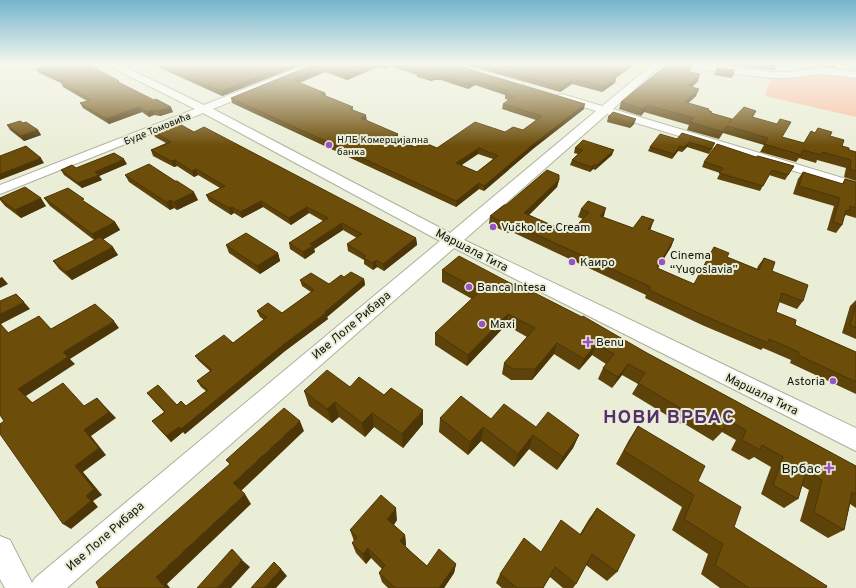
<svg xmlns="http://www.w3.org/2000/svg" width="856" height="588" viewBox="0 0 856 588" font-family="Overpass,sans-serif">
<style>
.green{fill:#fbbd9e}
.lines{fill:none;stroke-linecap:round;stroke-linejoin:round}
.minor-casing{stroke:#adb09a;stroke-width:2}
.minor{fill:#fff;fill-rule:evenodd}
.wall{fill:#5d4209;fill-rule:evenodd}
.shaded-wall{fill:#4c3607}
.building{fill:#6c4d0a;stroke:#4c3607;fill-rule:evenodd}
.poi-dot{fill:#9951c4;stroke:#ebeed7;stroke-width:1.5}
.labels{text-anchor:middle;stroke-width:4;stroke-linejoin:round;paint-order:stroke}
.far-street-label{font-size:10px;fill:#12130b;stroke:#ebeed7}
.far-poi-label{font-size:10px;fill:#12130b;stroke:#ebeed7;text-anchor:start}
.poi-label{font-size:12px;fill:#12130b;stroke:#ebeed7;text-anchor:start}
.street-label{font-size:12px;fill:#12130b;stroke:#ebeed7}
.near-poi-label{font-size:14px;fill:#12130b;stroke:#ebeed7;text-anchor:end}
.near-district-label{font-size:19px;font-weight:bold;letter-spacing:1px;fill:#54316a;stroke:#ebeed7}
</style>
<rect width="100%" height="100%" fill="#ebeed7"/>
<path class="green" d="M 815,73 L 856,77 L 856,117 L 765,96 L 770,79 Z"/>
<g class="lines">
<g class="minor-casing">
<path id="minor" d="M 108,64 L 119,64 L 204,105 L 307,64 L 318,64 L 317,66 L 213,109 L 450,233 L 596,111 L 558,99 L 557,97 L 558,95 L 562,94 L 602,106 L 653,64 L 662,64 L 613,109 L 856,182 L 856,190 L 607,114 L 464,240 L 856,428 L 856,451 L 454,248 L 67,588 L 5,588 L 0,579 L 0,536 L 10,540 L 32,583 L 35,578 L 440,241 L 203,113 L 0,194 L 0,185 L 195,109 L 109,66 Z
M 447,64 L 460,64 L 522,82 L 523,84 L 522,86 L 514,86 L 449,66 Z
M 676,64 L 701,64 L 771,72 L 788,72 L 821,68 L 856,72 L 856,78 L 821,74 L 788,78 L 771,78 L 681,67 Z"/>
</g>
<use href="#minor" class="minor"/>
</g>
<path class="wall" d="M 40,64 L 87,64 L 120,83 L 173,112 L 160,116 L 154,115 L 149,117 L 142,112 L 109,124 L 83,108 L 80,103 L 87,101 L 63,87 L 61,83 L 39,73 L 36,69 L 44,66 Z
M 151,64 L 304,64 L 222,96 L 160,68 L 159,67 Z
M 315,64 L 452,64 L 584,109 L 534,148 L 484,191 L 479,189 L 456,207 L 232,103 L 231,98 ZM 379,67 L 386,69 L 390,67 L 395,68 L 417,75 L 417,77 L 431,81 L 434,80 L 441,80 L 468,89 L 475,85 L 505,95 L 505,99 L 509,100 L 503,104 L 502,109 L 536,120 L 523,130 L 505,132 L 437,148 L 415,147 L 397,140 L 398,139 L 398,134 L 367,121 L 353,110 L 353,107 L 326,96 L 325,93 L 299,83 L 325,72 L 347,80 ZM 478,154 L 493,159 L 477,172 L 461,165 Z
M 464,64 L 563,64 L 588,68 L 635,64 L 616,78 L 615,83 L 602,92 L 572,84 L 560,92 Z
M 692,64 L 690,70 L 688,71 L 698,81 L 692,87 L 696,96 L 688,103 L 709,109 L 708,110 L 712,113 L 731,121 L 756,111 L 753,117 L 782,137 L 804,143 L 811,131 L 815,133 L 818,128 L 830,136 L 842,146 L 849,150 L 856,152 L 856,181 L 844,177 L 846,168 L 817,160 L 816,163 L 799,158 L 796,162 L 760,152 L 764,145 L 723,133 L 719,139 L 687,130 L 689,125 L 644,112 L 641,116 L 619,109 L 621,102 Z
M 718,64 L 777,64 L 774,70 Z
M 808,64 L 836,64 L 834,68 Z
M 842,64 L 856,64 L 856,66 Z
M 716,70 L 734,73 L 732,78 L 714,75 Z
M 608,117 L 634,124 L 630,128 L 607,122 Z
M 23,123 L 38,130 L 41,135 L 24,141 L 10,130 L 7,125 Z
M 153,131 L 194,132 L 416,238 L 417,245 L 384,271 L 377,267 L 373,270 L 364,264 L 364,260 L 348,251 L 347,244 L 357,238 L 343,230 L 314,249 L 315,252 L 305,259 L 290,249 L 289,243 L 323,221 L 309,213 L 291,225 L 263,207 L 242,218 L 234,213 L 231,215 L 209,201 L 206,195 L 220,188 L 198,175 L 194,177 L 177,166 L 174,167 L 153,156 L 151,150 L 166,143 L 155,137 Z
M 677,139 L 713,148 L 709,154 L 687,147 L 682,152 L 678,151 L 672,159 L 648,151 L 650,147 Z
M 575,148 L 612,155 L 595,170 L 593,169 L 590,172 L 570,165 L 572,160 L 578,154 L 574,153 Z
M 756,157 L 794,166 L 785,180 L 769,175 L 760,191 L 717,179 L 720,173 L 702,167 L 704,162 Z
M 127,164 L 99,176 L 102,180 L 82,188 L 64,175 L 61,170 Z
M 803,172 L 842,184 L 845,179 L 856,182 L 856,218 L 846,215 L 844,217 L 842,225 L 836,233 L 827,230 L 834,206 L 793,194 L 798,179 Z
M 125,175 L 175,181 L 198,200 L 177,210 L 174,208 L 170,210 L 129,182 Z
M 559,180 L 557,187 L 529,215 L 570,233 L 583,219 L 578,217 L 581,209 L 604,216 L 603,217 L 633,228 L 651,228 L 650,230 L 674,239 L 671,247 L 658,268 L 693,284 L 727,257 L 757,269 L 758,266 L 764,258 L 772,271 L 803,301 L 797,309 L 779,302 L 776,312 L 795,325 L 856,352 L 856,394 L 790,363 L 791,360 L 763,348 L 761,350 L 702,325 L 645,298 L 646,295 L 510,231 L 508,233 L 489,224 L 490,216 L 506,205 Z
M 0,198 L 46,206 L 21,218 L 5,206 L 0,200 Z
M 44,198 L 86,203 L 115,222 L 120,230 L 103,239 L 118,255 L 72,280 L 59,269 L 53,261 L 94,240 L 50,206 Z
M 226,245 L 278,253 L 280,261 L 260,274 L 229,253 Z
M 442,270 L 531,294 L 647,353 L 856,466 L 856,508 L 850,504 L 844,530 L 828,538 L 800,521 L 809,490 L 802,486 L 798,499 L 784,508 L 761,494 L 771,467 L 754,457 L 749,460 L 731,450 L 736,440 L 722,432 L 713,441 L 683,423 L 681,424 L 632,394 L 638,384 L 622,375 L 612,388 L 598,379 L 603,368 L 606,364 L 592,355 L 579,370 L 554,354 L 532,380 L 511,380 L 502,374 L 504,363 L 527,337 L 506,325 L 467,366 L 435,345 L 435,333 L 472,299 L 442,282 Z
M 344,277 L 364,279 L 365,285 L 327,317 L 328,319 L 285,351 L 185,434 L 183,432 L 171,442 L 152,421 L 164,412 L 147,393 L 177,405 L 186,406 L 206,391 L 201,387 L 197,381 L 210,371 L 199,361 L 195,356 L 233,343 L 264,320 L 260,317 L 257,311 L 282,313 L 311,292 L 302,286 L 300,280 L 329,284 Z
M 856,300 L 856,339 L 842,333 L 850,306 Z
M 350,387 L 423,424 L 403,448 L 374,427 L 365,437 L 339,417 L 332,423 L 309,406 L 304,391 Z
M 440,418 L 491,419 L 579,435 L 573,448 L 557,470 L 529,449 L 514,467 L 481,441 L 468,455 L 439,432 Z
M 638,426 L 698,481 L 734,527 L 826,588 L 720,588 L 701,574 L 708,554 L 672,530 L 682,507 L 616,464 L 629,440 Z
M 597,508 L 617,572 L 607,581 L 586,565 L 576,584 L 573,588 L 563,588 L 550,577 L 543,588 L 502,588 L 496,583 L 500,574 L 541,552 L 580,534 L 589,519 Z
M 397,520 L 394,525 L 405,535 L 406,545 L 405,546 L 427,566 L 456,564 L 454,573 L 444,588 L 388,588 L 382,582 L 379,573 L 382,569 L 371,558 L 366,564 L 356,553 L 352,543 L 354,541 L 350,530 Z"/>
<path class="shaded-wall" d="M 291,64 L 304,64 L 222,96 L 221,91 Z
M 375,64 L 379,64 L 379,67 L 347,80 L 347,75 Z
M 386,64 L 390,64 L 390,67 L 386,69 Z
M 630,64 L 635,64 L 610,82 L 612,77 Z
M 692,64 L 690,70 L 683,77 L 685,71 Z
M 324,67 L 325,72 L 294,85 L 293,80 Z
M 700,74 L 698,81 L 686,93 L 688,86 Z
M 434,75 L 434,80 L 431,81 L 431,76 Z
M 616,78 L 615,83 L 602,92 L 604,87 Z
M 573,79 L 572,84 L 560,92 L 561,87 Z
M 475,80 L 475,85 L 468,89 L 468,84 Z
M 699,89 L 696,96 L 682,109 L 685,102 Z
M 325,93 L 326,98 L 321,94 Z
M 585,104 L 584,109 L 534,148 L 484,191 L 484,186 L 535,143 Z
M 647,105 L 644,112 L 641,116 L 643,109 Z
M 139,107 L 142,112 L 109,124 L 106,119 Z
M 171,107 L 173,112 L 160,116 L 158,111 Z
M 152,110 L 154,115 L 149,117 L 147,112 Z
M 366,115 L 367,121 L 361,118 Z
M 636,119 L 634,124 L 630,128 L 632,123 Z
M 38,130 L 41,135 L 24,141 L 21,136 Z
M 398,134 L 398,139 L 392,143 L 392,137 Z
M 689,142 L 687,147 L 682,152 L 684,148 Z
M 680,146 L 678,151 L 672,159 L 674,154 Z
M 479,148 L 478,154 L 456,169 L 456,163 Z
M 614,150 L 612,155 L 595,170 L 597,165 Z
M 41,158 L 44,163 L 0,180 L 0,174 Z
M 124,159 L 127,164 L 99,176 L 102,180 L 82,188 L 78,183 L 95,172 Z
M 175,160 L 177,166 L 174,167 L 171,161 Z
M 595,164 L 593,169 L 590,172 L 591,167 Z
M 196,169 L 198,175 L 194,177 L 192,171 Z
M 559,180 L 557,187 L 523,221 L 524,213 Z
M 479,183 L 479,189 L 456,207 L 456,201 Z
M 194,192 L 198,200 L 177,210 L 174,202 Z
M 41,198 L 46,206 L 21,218 L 15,210 Z
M 171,200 L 174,208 L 170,210 L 166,202 Z
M 261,201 L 263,207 L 242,218 L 240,212 Z
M 232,207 L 234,213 L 231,215 L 229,208 Z
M 307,207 L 309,213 L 291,225 L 289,218 Z
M 606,208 L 604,216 L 597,224 L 600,216 Z
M 654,220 L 651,228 L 645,237 L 648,229 Z
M 115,222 L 120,230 L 97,243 L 92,234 Z
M 342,223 L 343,230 L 314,249 L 315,252 L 305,259 L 303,252 L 310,244 Z
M 511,223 L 510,231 L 508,233 L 509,225 Z
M 416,238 L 417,245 L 384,271 L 383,264 Z
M 674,239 L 671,247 L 653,276 L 657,268 Z
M 113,247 L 118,255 L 72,280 L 66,272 Z
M 278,253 L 280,261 L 260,274 L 257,266 Z
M 376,260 L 377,267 L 373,270 L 373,263 Z
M 2,277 L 8,284 L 0,288 L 0,278 Z
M 364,279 L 365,285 L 327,317 L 328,319 L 285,351 L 185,434 L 181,429 Z
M 24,302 L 30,309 L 1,324 L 16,341 L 0,324 L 0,314 Z
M 508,314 L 506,325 L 467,366 L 468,355 Z
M 114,321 L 119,328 L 70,359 L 75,364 L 26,396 L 40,410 L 32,403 L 18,389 L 63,352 Z
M 557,343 L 554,354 L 532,380 L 535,369 Z
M 596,344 L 592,355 L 579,370 L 584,359 Z
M 628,364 L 622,375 L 612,388 L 618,377 Z
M 97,398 L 116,418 L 91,436 L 106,455 L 83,472 L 102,495 L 93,501 L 98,507 L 71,529 L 63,524 L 86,496 L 75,466 L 84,430 Z
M 335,402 L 339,417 L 332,423 L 327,409 Z
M 423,410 L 423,424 L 403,448 L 402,434 Z
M 372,413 L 374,427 L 365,437 L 362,423 Z
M 300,421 L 304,431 L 240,492 L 233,483 Z
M 179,427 L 183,432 L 171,442 L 166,436 Z
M 483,427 L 481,441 L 468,455 L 470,442 Z
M 533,435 L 529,449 L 514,467 L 518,454 Z
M 579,435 L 573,448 L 557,470 L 563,457 Z
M 245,494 L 251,504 L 167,584 L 170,588 L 165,588 L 156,577 Z
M 396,508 L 397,520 L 389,530 L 387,519 Z
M 405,535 L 406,545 L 401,552 L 400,541 Z
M 368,548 L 371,558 L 366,564 L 363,554 Z
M 242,560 L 250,567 L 231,588 L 217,588 Z
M 456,564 L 454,573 L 444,588 L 439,588 Z
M 281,569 L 287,576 L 276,588 L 264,588 Z"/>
<path class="building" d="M 45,64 L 87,64 L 119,81 L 118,82 L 154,100 L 156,99 L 171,107 L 158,111 L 152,110 L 147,112 L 139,107 L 106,119 L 80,103 L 91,100 L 60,82 L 64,81 L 36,69 L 48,65 Z
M 158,64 L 291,64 L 221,91 Z
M 315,64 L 375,64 L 347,75 L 324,67 L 293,80 L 325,93 L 321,94 L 353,107 L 350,109 L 366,115 L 361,118 L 398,134 L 392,137 L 415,147 L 423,142 L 437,148 L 475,122 L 505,132 L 513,127 L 523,130 L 542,116 L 503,104 L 514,96 L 505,94 L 509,91 L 475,80 L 468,84 L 441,75 L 434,75 L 431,76 L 416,72 L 419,71 L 396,64 L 452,64 L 585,104 L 535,143 L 484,186 L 479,183 L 456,201 L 231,98 ZM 479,148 L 498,156 L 477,172 L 456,163 Z
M 480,64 L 563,64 L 569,65 L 571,64 L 573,64 L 588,68 L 594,64 L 630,64 L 612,77 L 616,78 L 604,87 L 573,79 L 561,87 Z
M 668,64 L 692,64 L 685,71 L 700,74 L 688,86 L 699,89 L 685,102 L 709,109 L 708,110 L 712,112 L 711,113 L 732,119 L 729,123 L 744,107 L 756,111 L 752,117 L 777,124 L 780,119 L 791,122 L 782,137 L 804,143 L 811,131 L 815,133 L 818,128 L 832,132 L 830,136 L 844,140 L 842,146 L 849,148 L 849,150 L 856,152 L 856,171 L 850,169 L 851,160 L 822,152 L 821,155 L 803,150 L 801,155 L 764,144 L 768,138 L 727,126 L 723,132 L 690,122 L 694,118 L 647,105 L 643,109 L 621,102 Z
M 757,64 L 777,64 L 776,66 Z
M 718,68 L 734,70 L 734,73 L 716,70 Z
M 613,112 L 636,119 L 632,123 L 608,117 Z
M 20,121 L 23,123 L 26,122 L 38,130 L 21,136 L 7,125 Z
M 176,122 L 194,132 L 204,127 L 416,238 L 383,264 L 376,260 L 373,263 L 363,258 L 366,256 L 347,244 L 362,234 L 342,223 L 310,244 L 313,246 L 303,252 L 289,243 L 328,218 L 307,207 L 289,218 L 261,201 L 240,212 L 232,207 L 229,208 L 206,195 L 225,186 L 196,169 L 192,171 L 175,160 L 171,161 L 151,150 L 171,142 L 153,131 Z
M 682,133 L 715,143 L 711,149 L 689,142 L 684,148 L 680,146 L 674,154 L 650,147 L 660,134 L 677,139 Z
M 583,140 L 614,150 L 597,165 L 595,164 L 591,167 L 572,160 L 583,150 L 575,148 Z
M 717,144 L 756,157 L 758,156 L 794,166 L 788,175 L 772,170 L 763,186 L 719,173 L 723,168 L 704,162 Z
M 26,146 L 41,158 L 0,174 L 0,156 Z
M 114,153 L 124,159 L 95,172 L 99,175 L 78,183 L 61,170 L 72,165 L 76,168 Z
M 149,164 L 175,181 L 177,181 L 194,192 L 174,202 L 171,200 L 166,202 L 125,175 Z
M 547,170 L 559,175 L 559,180 L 524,213 L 570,233 L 589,212 L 581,209 L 588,201 L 606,208 L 600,216 L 633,228 L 642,216 L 654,220 L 648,229 L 674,239 L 657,268 L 694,284 L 714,247 L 729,253 L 727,257 L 759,270 L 764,258 L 775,262 L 772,271 L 808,285 L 803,301 L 782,293 L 776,312 L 796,320 L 795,325 L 856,352 L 856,382 L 798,355 L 799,352 L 769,339 L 768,343 L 707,317 L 649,290 L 651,287 L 511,223 L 509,225 L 490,216 L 504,205 L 506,205 Z
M 803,172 L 843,184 L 845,179 L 856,182 L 856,208 L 850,206 L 849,211 L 846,210 L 842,225 L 833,222 L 840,198 L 799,186 Z
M 25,187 L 41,198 L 15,210 L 0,199 L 0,198 Z
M 68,188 L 84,199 L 82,200 L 115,222 L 92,234 L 44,198 Z
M 246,233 L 278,253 L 257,266 L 226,245 Z
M 100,237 L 113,247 L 66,272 L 53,261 Z
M 459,256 L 531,294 L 533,292 L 582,317 L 583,316 L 647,353 L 856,466 L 856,494 L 852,492 L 844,530 L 814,512 L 822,480 L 806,471 L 798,499 L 773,485 L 783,457 L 762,445 L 760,450 L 742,440 L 746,430 L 728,420 L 723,430 L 691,412 L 690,414 L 638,383 L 645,373 L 628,364 L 618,377 L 603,368 L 614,354 L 596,344 L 584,359 L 557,343 L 535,369 L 513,369 L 504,363 L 535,328 L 508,314 L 468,355 L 435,333 L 480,291 L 442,270 Z
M 351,272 L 364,279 L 325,312 L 326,313 L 283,345 L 181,429 L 179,427 L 166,436 L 152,421 L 165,412 L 147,393 L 158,385 L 177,405 L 181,401 L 186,406 L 208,390 L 197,381 L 212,370 L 195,356 L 224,335 L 233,343 L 267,317 L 257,311 L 268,303 L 282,313 L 314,290 L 300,280 L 311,273 L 329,284 L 341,275 L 344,277 Z
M 16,294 L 24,302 L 0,314 L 0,301 Z
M 95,304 L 114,321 L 63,352 L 68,357 L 18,389 L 32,403 L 63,383 L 84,406 L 97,398 L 109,412 L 84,430 L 99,448 L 75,466 L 94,489 L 86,496 L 91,501 L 63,524 L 0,434 L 0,424 L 4,421 L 0,415 L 0,324 L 8,333 L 39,316 L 51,329 Z
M 856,305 L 856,328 L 850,325 Z
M 327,370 L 350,387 L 359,377 L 384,395 L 391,388 L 423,410 L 402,434 L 372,413 L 362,423 L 335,402 L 327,409 L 304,391 Z
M 461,396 L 491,419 L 504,404 L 536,427 L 548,412 L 579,435 L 563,457 L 533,435 L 518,454 L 483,427 L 470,442 L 440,418 Z
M 284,408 L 300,421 L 233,483 L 245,494 L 156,577 L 165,588 L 99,588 L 96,582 L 230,464 L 226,460 Z
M 638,426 L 705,466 L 698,481 L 741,507 L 734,527 L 827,586 L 826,588 L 749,588 L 715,565 L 723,544 L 684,519 L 694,495 L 624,451 Z
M 381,495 L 396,508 L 387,519 L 405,535 L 400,541 L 412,553 L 427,566 L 439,549 L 456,564 L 439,588 L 395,588 L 379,573 L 385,565 L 368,548 L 363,554 L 352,543 L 357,537 L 350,530 Z
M 597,508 L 635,535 L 617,572 L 592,554 L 576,584 L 555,567 L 543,588 L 517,588 L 500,574 L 524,538 L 541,552 L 561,520 L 581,535 Z
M 232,549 L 242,560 L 217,588 L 197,588 Z
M 274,562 L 281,569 L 264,588 L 251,588 Z"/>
<linearGradient id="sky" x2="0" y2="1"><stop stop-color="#73b5cd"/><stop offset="0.44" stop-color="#f6f7ed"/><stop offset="1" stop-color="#f6f7ed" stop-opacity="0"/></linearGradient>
<rect width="856" height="146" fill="url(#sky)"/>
<g class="poi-dot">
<circle cx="329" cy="145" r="4"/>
<circle cx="493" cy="227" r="4"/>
<circle cx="572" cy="262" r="4"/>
<circle cx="662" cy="262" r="4"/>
<circle cx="469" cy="287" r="4"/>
<circle cx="482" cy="324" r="4"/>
<path d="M586 336h4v4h4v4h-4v4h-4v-4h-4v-4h4z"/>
<circle cx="833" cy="381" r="4"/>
<path d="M827 462h4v4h4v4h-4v4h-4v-4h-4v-4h4z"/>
</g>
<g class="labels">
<g class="far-street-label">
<text transform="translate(157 128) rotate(-22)" y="4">Буде Томовића</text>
</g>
<g class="far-poi-label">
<text x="337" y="143">НЛБ Комерцијална<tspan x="337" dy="12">банка</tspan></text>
</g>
<g class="poi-label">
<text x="501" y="231">Vučko Ice Cream</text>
<text x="670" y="259">Cinema<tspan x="670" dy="14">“Yugoslavia”</tspan></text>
<text x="580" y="266">Каиро</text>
<text x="477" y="291">Banca Intesa</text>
<text x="490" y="328">Maxi</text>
<text x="596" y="346">Benu</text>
<text x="825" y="385" text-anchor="end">Astoria</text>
</g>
<g class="street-label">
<text transform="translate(472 250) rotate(27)" y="4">Маршала Тита</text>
<text transform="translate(351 325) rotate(-40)" y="4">Иве Лоле Рибара</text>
<text transform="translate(762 394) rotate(26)" y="4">Маршала Тита</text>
<text transform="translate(105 536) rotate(-41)" y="4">Иве Лоле Рибара</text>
</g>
<g class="near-poi-label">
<text x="821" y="473">Врбас</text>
</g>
<g class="near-district-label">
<text x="669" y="423">НОВИ ВРБАС</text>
</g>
</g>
</svg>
